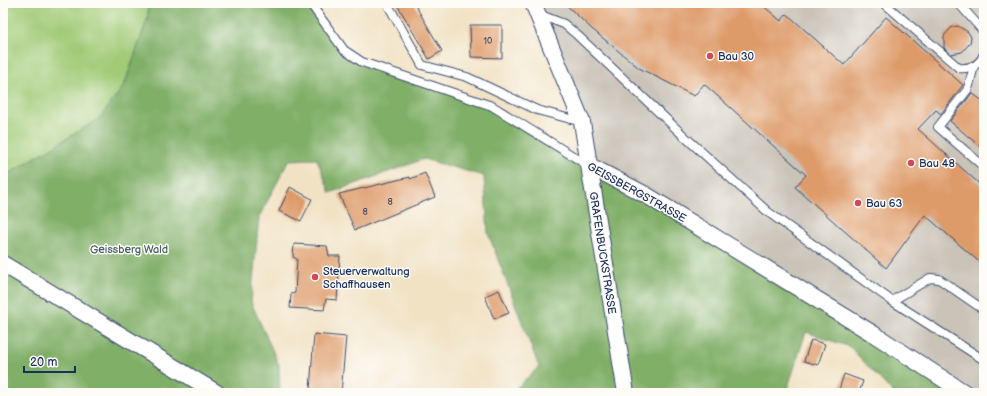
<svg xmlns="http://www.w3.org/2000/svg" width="987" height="396" viewBox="0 0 987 396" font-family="'Balsamiq Sans',sans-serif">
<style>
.industrial{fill:#c9c3b8}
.green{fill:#a1cb77;stroke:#5e7d6a}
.forest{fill:#80af68;stroke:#4e6f63}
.building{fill:#de9b6a}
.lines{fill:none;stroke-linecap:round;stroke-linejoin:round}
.service-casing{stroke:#3b4a6d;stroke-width:10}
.minor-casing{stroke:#3b4a6d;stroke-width:18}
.service{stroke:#fff;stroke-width:8}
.minor{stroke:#fff;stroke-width:16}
.poi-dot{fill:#d1495b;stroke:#fdfcf7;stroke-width:1.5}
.labels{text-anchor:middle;stroke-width:3;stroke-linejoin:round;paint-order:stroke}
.number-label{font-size:9px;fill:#4c4a61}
.poi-label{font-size:11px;fill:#1b2f5e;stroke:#fdfcf7;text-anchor:start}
.street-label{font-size:11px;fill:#1b2f5e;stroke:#fdfcf7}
.park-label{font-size:11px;fill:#435e66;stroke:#fdfcf7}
</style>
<rect width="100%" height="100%" fill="#fdfcf7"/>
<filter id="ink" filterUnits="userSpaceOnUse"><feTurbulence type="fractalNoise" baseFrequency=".025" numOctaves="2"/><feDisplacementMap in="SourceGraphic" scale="8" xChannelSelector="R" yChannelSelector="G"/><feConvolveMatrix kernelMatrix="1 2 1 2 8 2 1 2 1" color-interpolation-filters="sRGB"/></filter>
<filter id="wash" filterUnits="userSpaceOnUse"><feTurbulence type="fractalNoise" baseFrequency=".012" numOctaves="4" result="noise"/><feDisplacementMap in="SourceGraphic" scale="16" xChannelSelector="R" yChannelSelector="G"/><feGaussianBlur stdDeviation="0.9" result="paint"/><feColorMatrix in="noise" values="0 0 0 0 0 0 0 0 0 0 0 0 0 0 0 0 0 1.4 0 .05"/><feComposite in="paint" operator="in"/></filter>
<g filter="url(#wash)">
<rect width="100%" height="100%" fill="#f1e2c4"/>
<path class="industrial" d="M 533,3 L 984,3 L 984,393 L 965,393 L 590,166 Z"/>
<path class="green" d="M 3,3 L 148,3 L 148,17 L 124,86 L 99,119 L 3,177 Z"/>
<path class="forest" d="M 148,3 L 310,3 L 344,50 L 362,62 L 492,106 L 965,393 L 893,393 L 850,347 L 806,332 L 786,393 L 511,393 L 539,367 L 488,233 L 484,176 L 424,159 L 330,193 L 317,159 L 289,160 L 259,217 L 251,302 L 279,365 L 280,393 L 3,393 L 3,177 L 99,119 L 124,86 L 148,17 Z"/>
<g id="blocks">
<path class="building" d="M 396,3 L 414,3 L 442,51 L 429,59 Z
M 564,3 L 760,3 L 781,21 L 787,14 L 844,65 L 886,17 L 963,85 L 941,114 L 936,110 L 918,129 L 984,188 L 984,266 L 925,215 L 886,268 L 795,187 L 806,175 L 704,84 L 694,96 L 639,68 L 593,30 Z
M 470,25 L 502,25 L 502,58 L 471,57 Z
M 958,26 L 968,32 L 971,37 L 970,43 L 962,52 L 951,54 L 944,48 L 944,36 L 952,27 Z
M 972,93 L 984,102 L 984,150 L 950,121 Z
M 425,173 L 435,197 L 355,230 L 339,194 L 410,177 L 410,179 Z
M 290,187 L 312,199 L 301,221 L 279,211 Z
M 294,244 L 327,246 L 329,256 L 340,256 L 337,300 L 326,299 L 324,310 L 290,308 L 291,294 L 295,293 L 297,259 L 293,257 Z
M 499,290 L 509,313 L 494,319 L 485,296 Z
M 314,334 L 346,337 L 341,393 L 310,390 Z
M 811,340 L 825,344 L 818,365 L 804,361 Z
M 844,374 L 863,381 L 859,393 L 838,393 Z"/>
</g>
</g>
<g filter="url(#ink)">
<use href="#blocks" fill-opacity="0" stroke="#3b4a6d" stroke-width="1"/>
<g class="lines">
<g class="service-casing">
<path id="service" d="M 310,3 L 344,50 L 362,62 L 492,106 L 589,166
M 387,3 L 422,65 L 467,77 L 537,110 L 582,122
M 884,3 L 959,68 C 970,69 980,65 984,54
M 960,3 L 961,6 L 984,32
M 538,14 L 564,24 L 577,35 L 684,136 L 768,212 L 892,301 L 984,360
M 974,66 L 968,89 L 938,127 L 984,167
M 892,301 L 930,278 L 939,279 L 984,310"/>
</g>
<g class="minor-casing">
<path id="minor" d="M 533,3 L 582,122 L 626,393
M 590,166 L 646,195 L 875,335 L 965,393
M 3,264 L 217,393"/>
</g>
<use href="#service" class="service"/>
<use href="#minor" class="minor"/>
</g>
</g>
<g class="poi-dot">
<circle cx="710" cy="56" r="4"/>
<circle cx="911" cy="163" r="4"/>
<circle cx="858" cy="203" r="4"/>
<circle cx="315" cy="277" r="4"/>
</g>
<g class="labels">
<g class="number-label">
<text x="488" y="44">10</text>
<text x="390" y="205">8</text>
<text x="365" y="215">8</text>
</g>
<g class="poi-label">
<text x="718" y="60">Bau 30</text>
<text x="919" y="167">Bau 48</text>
<text x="866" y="207">Bau 63</text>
<text x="323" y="275">Steuerverwaltung<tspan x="323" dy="13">Schaffhausen</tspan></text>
</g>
<g class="street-label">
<text transform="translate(637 192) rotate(29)" y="4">GEISSBERGSTRASSE</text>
<text transform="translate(603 253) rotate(81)" y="4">GRAFENBUCKSTRASSE</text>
</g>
<g class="park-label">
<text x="129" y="253">Geissberg Wald</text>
</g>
</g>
<rect width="987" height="396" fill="none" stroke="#fdfcf7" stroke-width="16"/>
<path d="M24 366v6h51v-6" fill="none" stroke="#1b2f5e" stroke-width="2"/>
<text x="30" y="366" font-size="12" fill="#1b2f5e" stroke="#fdfcf7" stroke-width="3" paint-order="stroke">20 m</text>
</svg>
